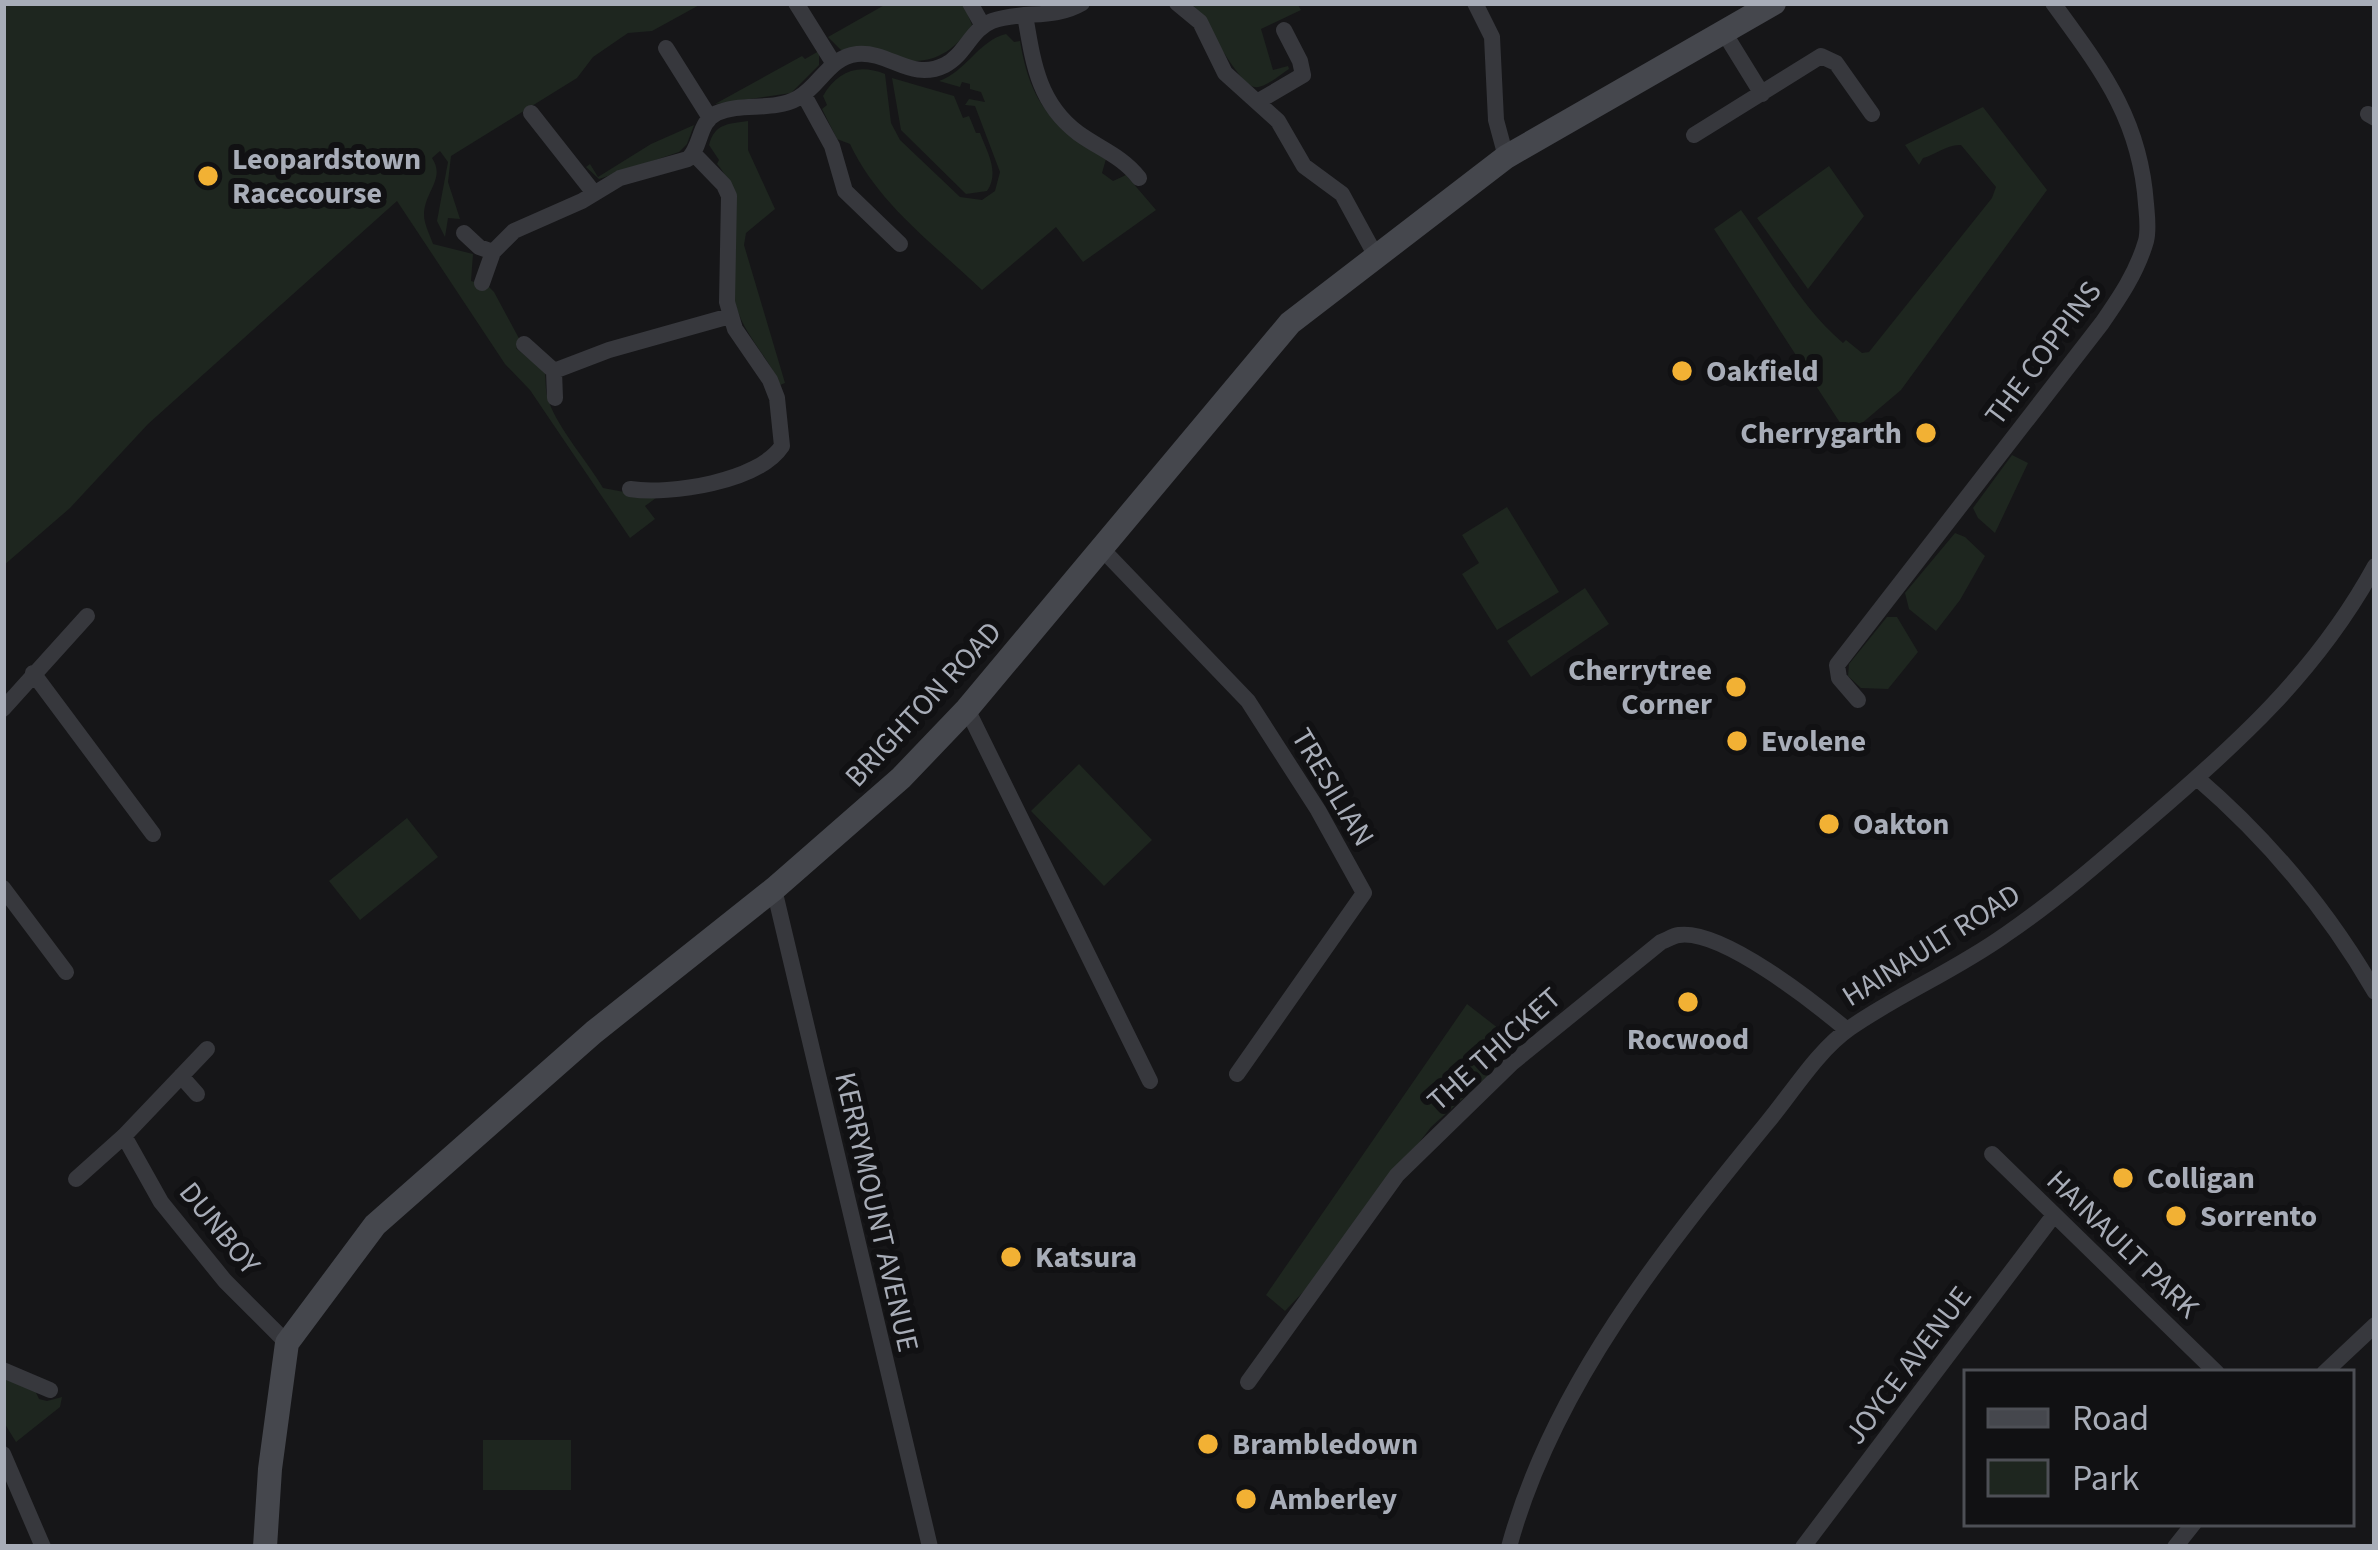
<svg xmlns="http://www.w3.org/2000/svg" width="2378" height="1550" viewBox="0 0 2378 1550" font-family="'Source Sans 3',sans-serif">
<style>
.green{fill:#1e261f}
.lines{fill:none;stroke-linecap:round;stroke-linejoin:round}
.street{stroke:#37383d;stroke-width:16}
.secondary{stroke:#45474d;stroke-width:24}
.poi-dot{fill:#f2b134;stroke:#111113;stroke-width:4.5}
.labels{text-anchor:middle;stroke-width:12;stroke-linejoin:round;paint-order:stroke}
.poi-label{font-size:30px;font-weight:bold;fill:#a8adb8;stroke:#111113;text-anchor:start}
.street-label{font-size:30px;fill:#a8adb8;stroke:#111113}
</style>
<rect width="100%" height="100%" fill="#161618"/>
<path class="green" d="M 3,3 L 703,3 L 652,31 L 628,33 L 593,57 L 577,78 L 451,156 L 448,182 L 460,219 L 448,218 L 445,237 L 437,221 L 448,162 L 440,151 L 432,158 C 446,179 424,192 424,215 C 424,224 430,235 433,244 L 473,254 L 471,281 L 488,286 L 494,292 L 522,344 L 516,348 L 545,372 C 546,381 545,393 549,402 C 558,428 587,461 603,488 L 656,498 L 645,506 L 655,519 L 630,538 L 530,390 L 505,364 L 397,201 L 148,424 L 70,508 L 3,566 Z
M 888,3 L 963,3 L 972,25 C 936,79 897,59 841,50 L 828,37 Z
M 1191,3 L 1297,3 L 1301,10 L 1261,29 L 1273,70 L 1288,66 L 1289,69 C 1281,74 1264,89 1255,87 C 1238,85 1207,20 1191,3 Z
M 1006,34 L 1014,42 L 1020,41 C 1031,106 1052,124 1106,159 L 1102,173 L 1113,181 L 1126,175 L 1156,210 L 1083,262 L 1056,227 L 982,290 C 935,245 878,204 850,144 L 837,139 L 822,109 L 827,105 L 823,96 C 837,72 857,63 885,74 L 891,123 L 900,140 L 960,197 L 982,200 L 995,191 L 1000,172 L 975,106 L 965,105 L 969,99 L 985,102 L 981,92 L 970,89 L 970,84 L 962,82 L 960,87 L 939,81 C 967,71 978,41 1006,34 Z
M 819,51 L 819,65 L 791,93 L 715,104 L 802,56 L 805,59 Z
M 892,78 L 954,96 L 963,118 L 969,116 L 976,133 L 980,133 C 987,152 1000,172 987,191 L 966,194 L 901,130 Z
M 1983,107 L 2047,190 L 1901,390 L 1848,435 L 1714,229 L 1741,210 C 1774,255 1801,308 1843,343 L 1846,340 L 1862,353 L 1869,352 L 1992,198 L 1996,187 L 1961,145 C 1947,144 1935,155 1923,158 L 1919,165 L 1905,145 Z
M 748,121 L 748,150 L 775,209 L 746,233 L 744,245 L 785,383 L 780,385 C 766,352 738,330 733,292 C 727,253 745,194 717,164 L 719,160 L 709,145 C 715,123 728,124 748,121 Z
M 694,125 L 687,144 L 679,152 L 599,179 L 586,167 L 590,164 L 598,177 L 651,144 Z
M 1829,166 L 1864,216 L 1808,289 L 1757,218 Z
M 2012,455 L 2028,463 L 1995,533 L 1978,518 L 1973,508 Z
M 1507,507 L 1559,592 L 1497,630 L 1462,574 L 1479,563 L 1462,535 Z
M 1955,533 L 1965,537 L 1985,556 L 1960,600 L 1936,631 L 1909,609 L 1905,593 Z
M 1585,588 L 1609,624 L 1531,677 L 1507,641 Z
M 1887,617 L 1897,617 L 1918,652 L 1888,689 L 1861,688 L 1848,676 L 1849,664 Z
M 1079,764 L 1152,840 L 1104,886 L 1031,811 Z
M 407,818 L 438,857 L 360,920 L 329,881 Z
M 1467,1004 L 1521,1046 L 1431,1127 L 1307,1288 L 1285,1311 L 1266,1295 Z
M 3,1374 L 33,1386 L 39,1399 L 47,1401 L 62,1397 L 60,1407 L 16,1442 L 3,1421 Z
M 483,1440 L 571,1440 L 571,1490 L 483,1490 Z"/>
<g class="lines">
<path class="street" d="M 796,3 L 834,64
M 970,3 L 983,26
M 1177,3 L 1200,22 L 1225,73 L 1278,121 L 1304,166 L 1342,194 L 1377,258
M 1475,3 L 1492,37 L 1496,120 L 1506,157
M 1025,15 C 1033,62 1038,103 1078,133 C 1100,149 1122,156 1139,178
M 1725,34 L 1762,94
M 666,48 L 710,118
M 804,95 L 832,146 L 845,191 L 900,244
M 1257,102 L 1303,75 L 1300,61 L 1284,30
M 531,113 L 594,193
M 2368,114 L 2375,118
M 1694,135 L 1821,56 L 1836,63 L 1872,114
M 464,233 L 479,247 L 493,252
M 482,283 L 493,252 L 514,231 L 582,201 L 620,178 L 688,159 C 702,146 698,122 717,113 C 742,102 773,112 798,98 C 820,86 829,57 857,54 C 890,51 911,82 945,65 C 965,55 971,29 992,21 C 1023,10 1053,20 1082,3
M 524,344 L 554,371 L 555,398
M 554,371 L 609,350 L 730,316
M 630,489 C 670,495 758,482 782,446 L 777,398 L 770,380 L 735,329 L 727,302 L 729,196 L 724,185 L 694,154
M 1102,549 L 1248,701 L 1318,810 L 1364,893 L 1237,1074
M 33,673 L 153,834
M 1858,700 L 1839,678 L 1837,665 L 2102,323 C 2120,297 2137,272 2146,241 C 2149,229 2147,216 2146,204 C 2140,118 2101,69 2053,3
M 3,709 L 87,616
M 967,709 L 1150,1081
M 2197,778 C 2269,840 2327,909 2375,992
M 3,888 L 66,972
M 774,889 L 930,1547
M 181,1076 L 197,1094
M 124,1136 L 161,1202 L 225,1281 L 287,1343
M 1992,1154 L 2217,1373
M 76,1179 L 124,1136 L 207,1049
M 3,1370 L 50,1390
M 2324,1373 L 2375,1325
M 1248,1382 L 1397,1175 L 1512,1063 L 1661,942 C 1667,940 1672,936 1679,935 C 1722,929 1815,1003 1847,1030
M 3,1454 L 43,1547
M 1509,1547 C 1553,1386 1663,1250 1766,1124 C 1792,1093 1817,1051 1850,1028 C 1899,994 1956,970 2005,935 C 2055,901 2101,861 2147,821 C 2237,744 2317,672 2375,566
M 1803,1547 L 2054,1215
M 2175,1547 L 2194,1523"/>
<path class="secondary" d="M 265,1547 L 270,1469 L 287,1343 L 375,1225 L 594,1032 L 774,889 L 901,778 L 967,709 L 1290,323 L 1506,157 L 1774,3"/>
</g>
<g class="poi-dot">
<circle cx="208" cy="176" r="12"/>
<circle cx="1682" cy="371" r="12"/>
<circle cx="1926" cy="433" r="12"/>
<circle cx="1736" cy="687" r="12"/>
<circle cx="1737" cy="741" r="12"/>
<circle cx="1829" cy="824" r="12"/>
<circle cx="1688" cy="1002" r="12"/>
<circle cx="2123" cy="1178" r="12"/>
<circle cx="2176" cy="1216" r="12"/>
<circle cx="1011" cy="1257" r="12"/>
<circle cx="1208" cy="1444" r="12"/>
<circle cx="1246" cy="1499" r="12"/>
</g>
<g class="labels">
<g class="poi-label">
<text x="232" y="169">Leopardstown<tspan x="232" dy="34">Racecourse</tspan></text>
<text x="1706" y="381">Oakfield</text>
<text x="1902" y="443" text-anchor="end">Cherrygarth</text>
<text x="1712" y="680" text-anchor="end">Cherrytree<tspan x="1712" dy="34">Corner</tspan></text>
<text x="1761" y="751">Evolene</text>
<text x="1853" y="834">Oakton</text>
<text x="1688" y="1049" text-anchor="middle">Rocwood</text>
<text x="2147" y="1188">Colligan</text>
<text x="2200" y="1226">Sorrento</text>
<text x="1035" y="1267">Katsura</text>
<text x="1232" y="1454">Brambledown</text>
<text x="1270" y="1509">Amberley</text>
</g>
<g class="street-label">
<text transform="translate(2043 353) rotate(-53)" y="10">THE COPPINS</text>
<text transform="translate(923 704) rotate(-47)" y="10">BRIGHTON ROAD</text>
<text transform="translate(1333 787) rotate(59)" y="10">TRESILIAN</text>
<text transform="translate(1931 945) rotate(-32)" y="10">HAINAULT ROAD</text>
<text transform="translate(1494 1049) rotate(-42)" y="10">THE THICKET</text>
<text transform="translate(877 1212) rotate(77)" y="10">KERRYMOUNT AVENUE</text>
<text transform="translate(220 1228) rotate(51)" y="10">DUNBOY</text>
<text transform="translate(2123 1244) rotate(44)" y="10">HAINAULT PARK</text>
<text transform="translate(1908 1365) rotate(-53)" y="10">JOYCE AVENUE</text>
</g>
</g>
<rect width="2378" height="1550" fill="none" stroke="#a8adb8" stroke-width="12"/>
<rect x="1964" y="1370" width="390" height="156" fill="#111113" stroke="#4d4f55" stroke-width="3"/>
<rect x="1988" y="1409" width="60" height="18" fill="#45474d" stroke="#4d4f55" stroke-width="3"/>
<text x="2072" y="1430" font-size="36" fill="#a8adb8">Road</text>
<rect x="1988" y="1460" width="60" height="36" fill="#1e261f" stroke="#4d4f55" stroke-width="3"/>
<text x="2072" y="1490" font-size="36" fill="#a8adb8">Park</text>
</svg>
